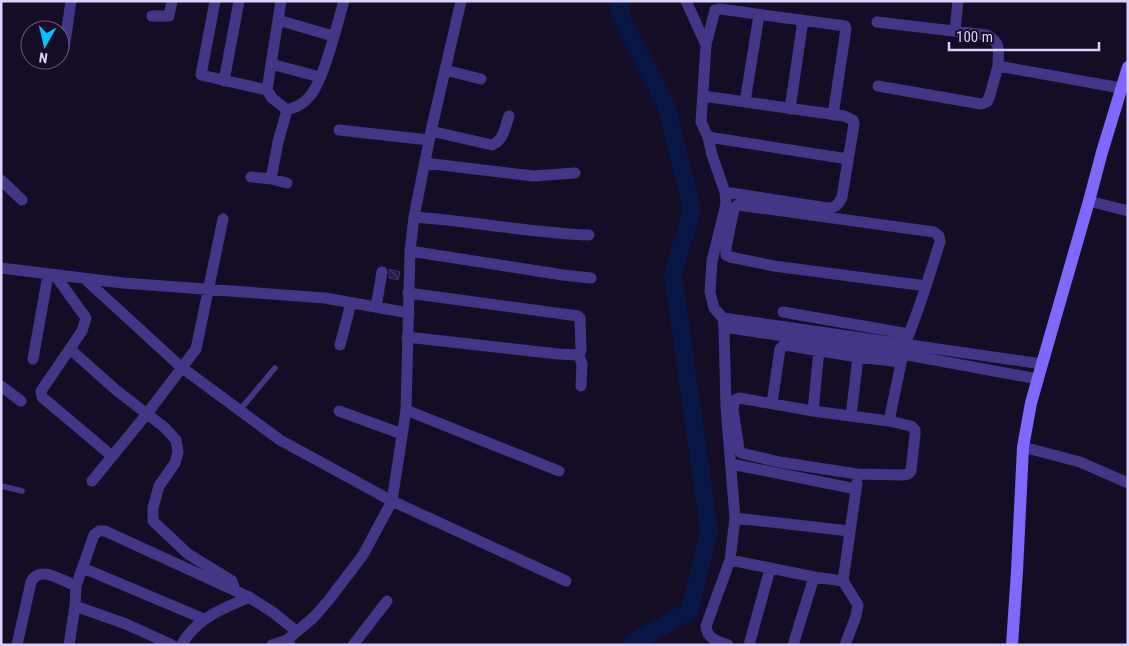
<svg xmlns="http://www.w3.org/2000/svg" width="1129" height="646" viewBox="0 0 1129 646" font-family="'Roboto Condensed',sans-serif">
<style>
.lines{fill:none;stroke-linecap:round;stroke-linejoin:round}
.river{stroke:#071644;stroke-width:18}
.building{fill:url(#building-back-hatch);stroke:#422974}
.lane{stroke:#443686;stroke-width:5.5}
.street{stroke:#443686;stroke-width:11}
.secondary{stroke:#8068ff;stroke-width:12}
</style>
<defs>
<pattern id="building-back-hatch" width="6" height="6" patternUnits="userSpaceOnUse" patternTransform="scale(1.25)"><rect width="6" height="6" fill="#281947"/><path d="M-1 5l2 2M0 0l6 6M5-1l2 2" fill="none" stroke="#473963"/></pattern>
</defs>
<rect width="100%" height="100%" fill="#150d25"/>
<g class="lines">
<path class="river" d="M 620,1 L 620,15 L 666,106 L 692,210 L 673,274 L 709,531 L 690,611 L 641,638 L 631,645"/>
</g>
<path class="building" d="M 389,269 L 400,272 L 398,280 L 389,278 Z"/>
<g class="lines">
<path class="lane" d="M 239,411 L 275,368
M 1,486 L 22,491"/>
<path class="street" d="M 215,1 L 201,75 L 267,90
M 281,1 L 267,90 L 272,98 L 287,110 C 296,107 304,104 310,96 C 324,80 337,24 344,1
M 686,1 L 706,45
M 152,16 L 169,16 L 172,1
M 278,20 L 333,36
M 877,22 L 987,35 C 1002,43 998,51 998,66 L 1121,88
M 955,30 L 958,1
M 64,49 L 71,1
M 271,64 L 320,77
M 445,70 L 481,79
M 224,81 L 239,1
M 878,86 L 981,104 L 987,102 L 990,95 L 998,66
M 703,96 L 844,116 L 853,120 L 854,124 L 842,197 C 838,205 836,208 827,208 L 725,192
M 745,102 L 759,15
M 790,109 L 803,20
M 339,130 L 429,140
M 431,131 L 492,145 C 504,140 505,127 509,116
M 708,137 L 848,159
M 425,163 L 533,176 L 575,173
M 251,177 L 271,179 L 287,183
M 271,179 L 278,142 L 287,110
M 1,180 L 22,200
M 1089,201 L 1128,211
M 414,217 C 472,221 530,233 589,235
M 410,251 L 563,275 L 591,278
M 1,268 L 123,283 L 325,298 L 409,313
M 55,275 L 86,318 L 82,331 L 41,391 L 42,397 L 112,456
M 85,279 L 181,367 L 280,440 L 392,501 L 566,581
M 408,293 L 578,316 L 580,318 L 581,350 L 579,355
M 376,307 L 382,272
M 783,312 L 909,334
M 723,318 L 1042,364
M 724,327 L 902,354 L 1038,379
M 407,337 L 558,354 L 579,355 L 582,364 L 581,386
M 340,345 L 351,303
M 70,349 L 116,390 L 164,427 L 176,440 L 178,452 L 175,463 L 159,486 L 153,508 L 153,521 L 188,554 L 232,581 L 235,590
M 33,359 L 48,275
M 1,386 L 21,401
M 739,398 L 813,411 L 889,421 L 911,426 L 915,430 L 915,435 L 911,471 L 908,474 L 903,475 L 857,474 L 779,462 L 741,453 L 739,449 L 733,409 L 735,400 Z
M 772,403 L 780,349 L 784,345 L 858,357 L 901,362
M 406,410 L 559,471
M 339,411 L 402,434
M 813,411 L 819,350
M 851,416 L 858,357
M 889,421 L 905,344 C 919,311 929,276 940,242 L 939,236 L 934,232 L 738,205 L 734,208 L 726,248 L 726,255 L 730,257 L 774,266 L 926,286
M 1023,447 L 1080,462 L 1128,483
M 731,464 L 856,489
M 92,481 L 146,415 L 196,349 L 223,219
M 735,518 L 849,531
M 730,560 L 814,577 L 843,581 L 858,605 L 856,616 L 845,645
M 83,568 L 204,619
M 843,581 L 857,483
M 75,606 L 126,624 L 172,645
M 17,645 L 31,582 C 39,564 63,581 76,586
M 69,645 L 75,606 L 76,586 L 94,535 L 99,531 L 105,531 L 249,597 L 274,613 L 296,631
M 181,645 C 198,617 221,610 249,597
M 272,645 L 287,640
M 290,645 L 287,640 L 314,617 L 328,601 L 363,555 L 392,501 L 406,410 L 410,251 L 414,217 L 431,131 L 461,1
M 353,645 L 387,601
M 728,645 C 717,641 707,639 706,626 L 730,560 L 735,518 L 726,407 L 724,327 L 723,318 L 714,308 L 710,292 L 712,261 L 726,204 L 725,192 L 712,155 L 708,137 L 701,122 L 706,45 L 715,10 L 720,9 L 845,26 L 846,29 L 833,115
M 749,645 L 770,569
M 793,645 L 814,577"/>
<path class="secondary" d="M 1012,645 L 1017,571 L 1023,447 L 1031,403 L 1042,364 L 1089,201 L 1102,152 L 1128,67"/>
</g>
<rect width="1129" height="646" fill="none" stroke="#ddd1ff" stroke-width="5"/>
<g transform="translate(45 45) rotate(188)"><circle r="24" fill="#150d25" stroke="#655b7c"/>
<path d="M0-4L9 19L0 12L-9 19Z" fill="#00c2fc"/>
<text y="-8" font-size="14" font-weight="bold" text-anchor="middle" fill="#ddd1ff">N</text>
</g>
<path d="M949 42v8h150v-8" fill="none" stroke="#ddd1ff" stroke-width="2.5"/>
<text x="956" y="42" font-size="15" fill="#ddd1ff" stroke="#150d25" stroke-width="4" paint-order="stroke">100 m</text>
</svg>
